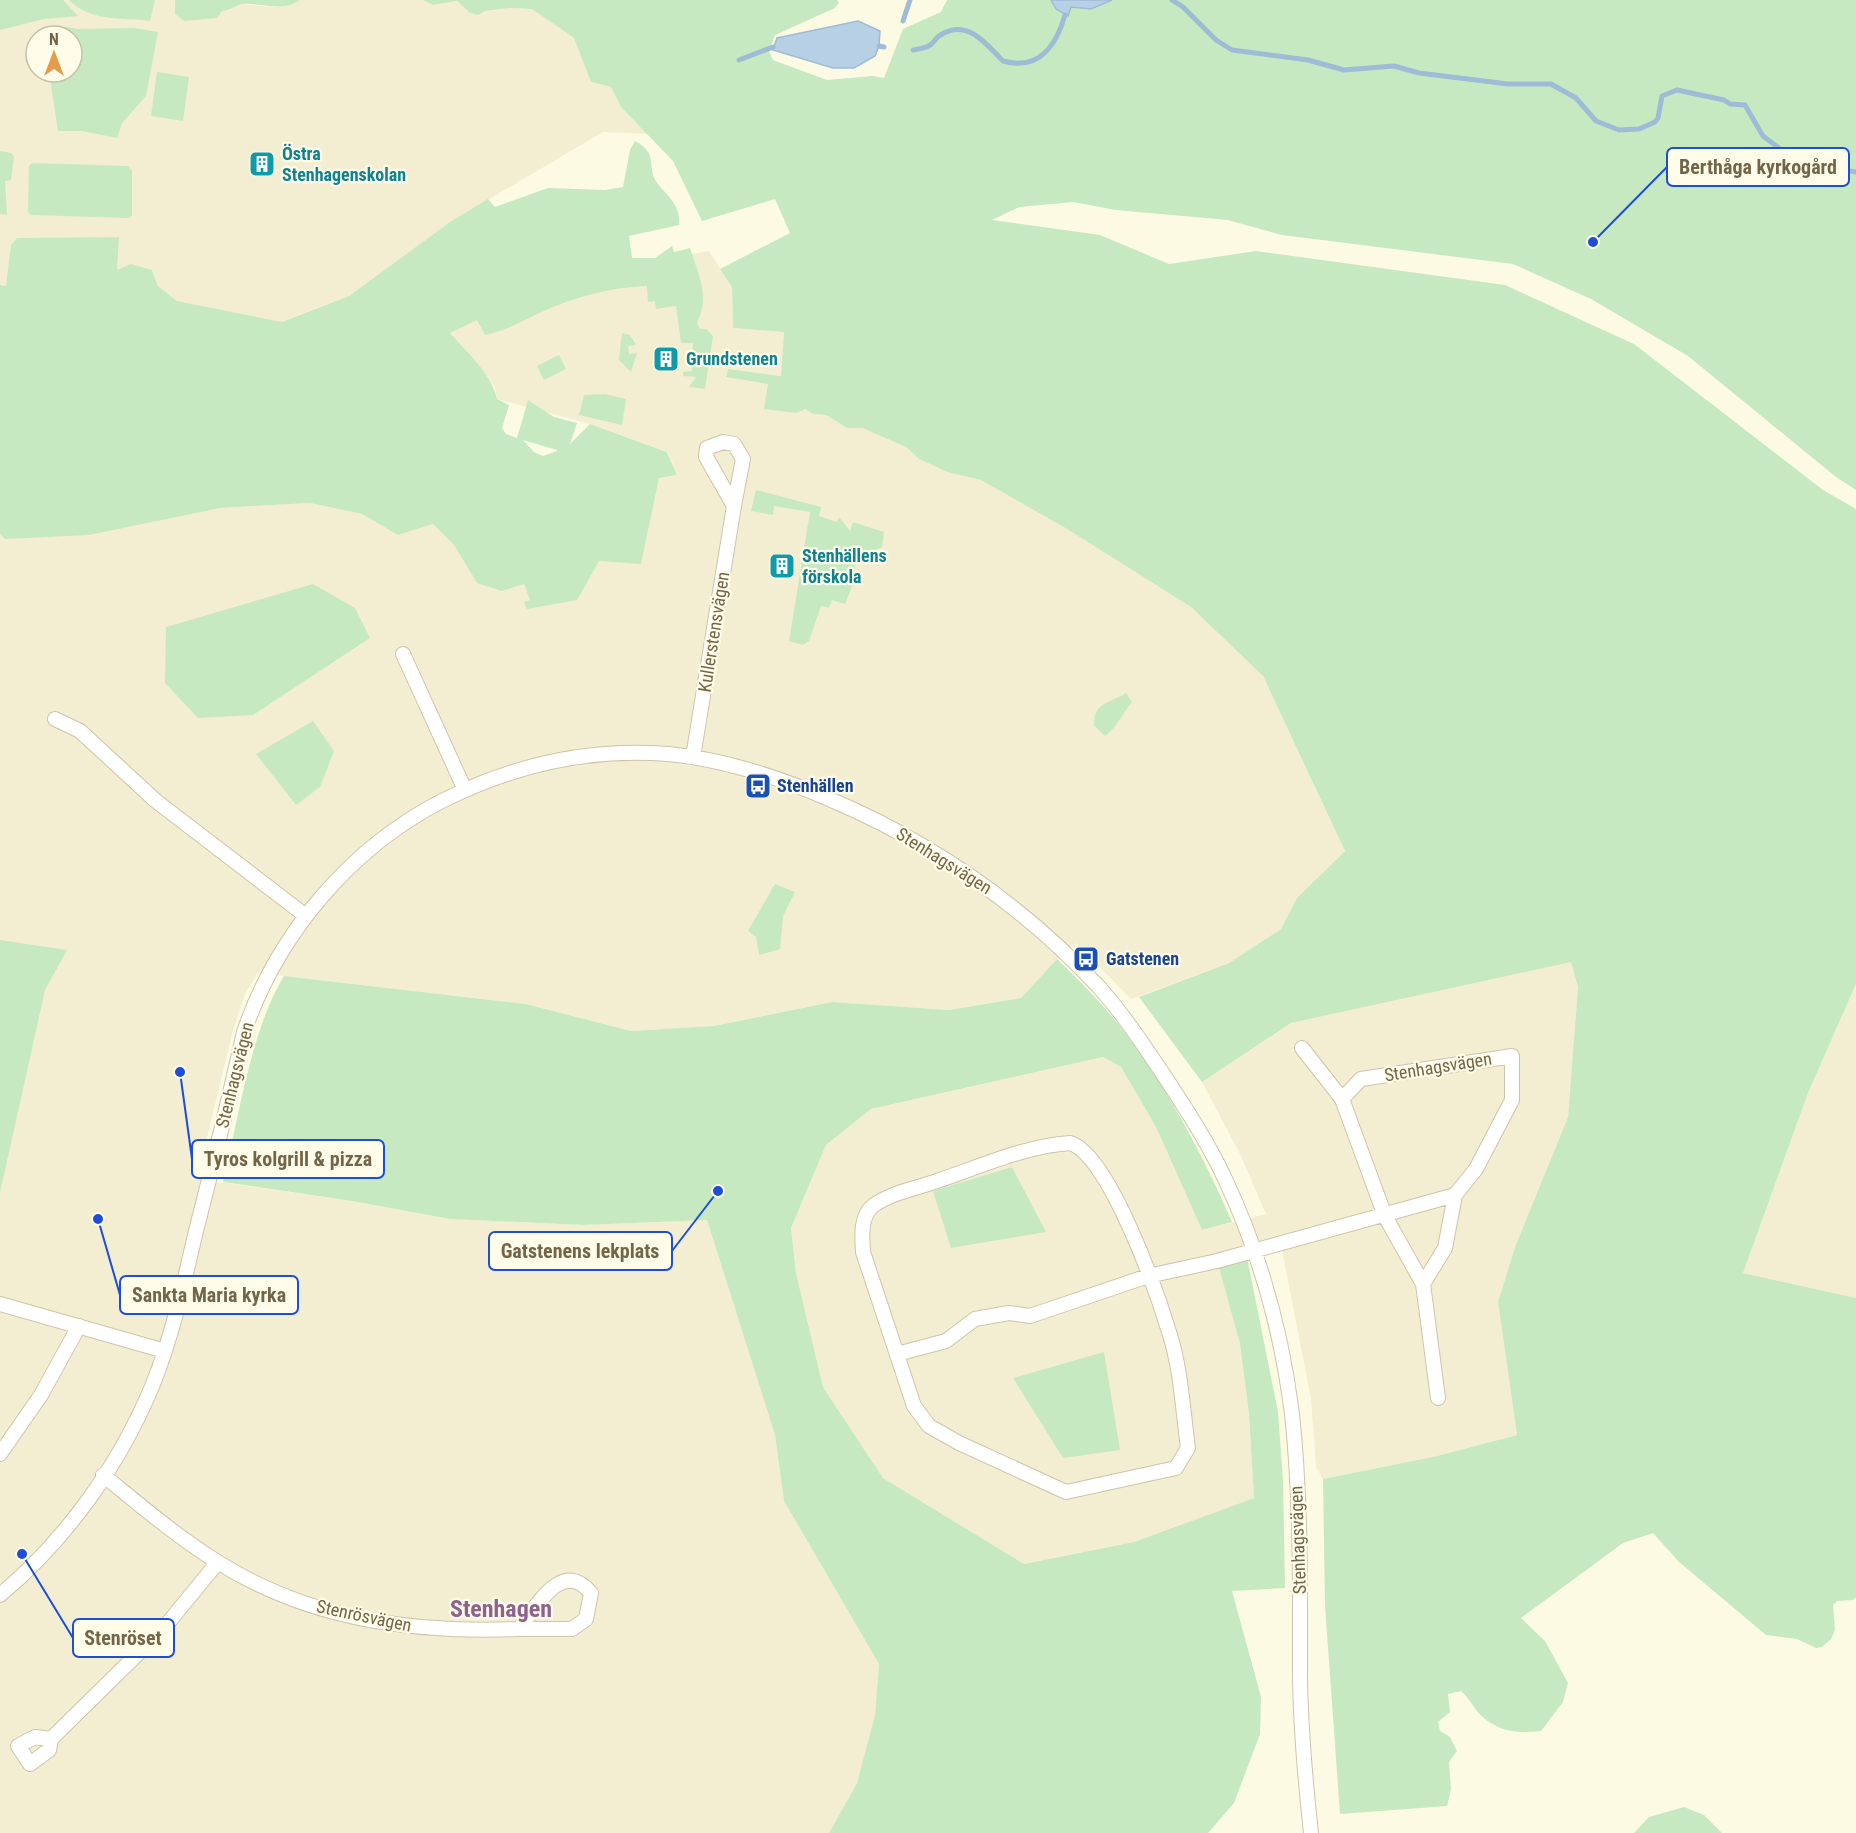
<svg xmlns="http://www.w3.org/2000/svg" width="1856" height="1833" viewBox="0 0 1856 1833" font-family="'Roboto Condensed',sans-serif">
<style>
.residential{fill:#f3eed1;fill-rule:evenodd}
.green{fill:#c6e9c2;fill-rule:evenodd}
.water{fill:#b8d0e5;stroke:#9ebcd6;stroke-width:1.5}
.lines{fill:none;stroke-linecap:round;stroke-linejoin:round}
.stream{stroke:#9ebcd6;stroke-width:5}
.minor-casing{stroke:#cdc4aa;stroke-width:16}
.minor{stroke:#fff;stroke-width:14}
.labels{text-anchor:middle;stroke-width:4.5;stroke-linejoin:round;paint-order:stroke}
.culture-label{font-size:18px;font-weight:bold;fill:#0d838f;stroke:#fffde9;text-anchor:start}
.street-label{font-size:18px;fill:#736549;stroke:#fffde9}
.transit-label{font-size:18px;font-weight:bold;fill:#164399;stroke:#fffde9;text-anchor:start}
.district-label{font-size:24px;font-weight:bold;fill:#8e618f;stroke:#fffde9}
.leader{fill:none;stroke:#1d4ed8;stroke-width:2}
.callout-dot{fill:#1d4ed8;stroke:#fffde9;stroke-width:2}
.callout{fill:#fffde9;stroke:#1d4ed8;stroke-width:2}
.callout-label{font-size:20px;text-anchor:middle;font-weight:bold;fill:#736549}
</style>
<rect width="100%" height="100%" fill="#fcfae3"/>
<path class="residential" d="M 0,0 L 175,0 L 175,14 L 222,11 L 241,4 L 273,7 L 294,4 L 300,0 L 423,0 L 433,5 L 457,1 L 470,13 L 510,8 L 533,9 L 575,38 L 591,82 L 611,87 L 621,107 L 648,134 L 603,132 L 450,222 L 349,296 L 281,322 L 177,301 L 158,286 L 152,270 L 116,270 L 26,290 L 0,285 ZM 36,36 L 72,36 L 72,72 L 36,72 Z
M 709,251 L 732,287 L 733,328 L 784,332 L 782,376 L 728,369 L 726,377 L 768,383 L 797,413 L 804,409 L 813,414 L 826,415 L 847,428 L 862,428 L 906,447 L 919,459 L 947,472 L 981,480 L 1067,529 L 1191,607 L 1263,676 L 1345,851 L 1297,898 L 1281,929 L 1229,963 L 1131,999 L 1076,943 L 1057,959 L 1021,998 L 949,1010 L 832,1002 L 714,1026 L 631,1031 L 526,1004 L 258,973 L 245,994 L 233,1030 L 197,1179 L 352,1201 L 450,1219 L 583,1225 L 707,1220 L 775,1435 L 784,1501 L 879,1664 L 875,1715 L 857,1783 L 829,1833 L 0,1833 L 0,1193 L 14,1127 L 0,956 L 0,534 L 5,539 L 220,508 L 310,503 L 362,514 L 398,535 L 433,524 L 454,545 L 477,583 L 524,583 L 530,600 L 527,609 L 598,561 L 641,563 L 659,478 L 677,474 L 668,452 L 590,424 L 497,399 L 495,388 L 486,374 L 449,333 L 518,300 L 661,259 Z
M 1571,961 L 1578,987 L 1568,1117 L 1515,1247 L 1498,1302 L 1517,1435 L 1437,1456 L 1323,1479 L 1316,1467 L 1311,1399 L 1282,1250 L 1217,1262 L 1240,1344 L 1249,1414 L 1254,1498 L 1134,1542 L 1024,1564 L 883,1478 L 823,1387 L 796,1273 L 791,1228 L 826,1145 L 871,1109 L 1103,1057 L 1121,1067 L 1156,1127 L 1202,1230 L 1266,1214 L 1240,1154 L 1202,1082 L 1291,1023 Z
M 1856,984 L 1856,1298 L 1743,1273 L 1808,1093 Z"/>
<path class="green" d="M 0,0 L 63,0 L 78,16 L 44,19 L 0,30 Z
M 69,0 L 155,0 L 150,21 C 121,17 90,22 69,0 Z
M 175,0 L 300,0 C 281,14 254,0 239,5 C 233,7 230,10 222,11 L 217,18 L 184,21 L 175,14 Z
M 423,0 L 837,0 L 839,3 L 835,8 L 775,35 L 769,51 L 773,60 L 827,80 L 873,76 L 884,78 L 903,29 L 941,12 L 947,0 L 1856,0 L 1856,490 L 1836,477 L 1688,356 L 1591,299 L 1513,264 L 1282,235 L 1228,220 L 1116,210 L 1073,202 L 1019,207 L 992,220 L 1100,235 L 1169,264 L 1256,251 L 1505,285 L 1634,344 L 1823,490 L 1856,509 L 1856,984 L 1808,1093 L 1743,1273 L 1856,1298 L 1856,1597 L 1853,1600 L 1837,1601 L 1833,1605 L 1835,1630 L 1831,1639 L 1822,1647 L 1816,1648 L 1797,1639 L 1766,1635 L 1679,1562 L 1653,1533 L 1623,1543 L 1521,1618 L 1545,1641 L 1568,1683 L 1563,1702 L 1541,1731 C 1515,1734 1494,1731 1476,1710 C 1471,1703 1467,1696 1461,1691 L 1448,1694 L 1450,1712 L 1438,1722 L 1440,1731 L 1450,1737 L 1457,1751 L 1449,1762 L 1451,1789 L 1447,1806 L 1340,1814 L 1325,1606 L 1323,1479 L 1437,1456 L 1517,1435 L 1498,1302 L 1515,1247 L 1568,1117 L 1578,987 L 1571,962 L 1291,1023 L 1202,1082 L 1139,997 L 1229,963 L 1281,929 L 1297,898 L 1345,851 L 1263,676 L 1191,607 L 1067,529 L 981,480 L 947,472 L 919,459 L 906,447 L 862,428 L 847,428 L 826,415 L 813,414 L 805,409 L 797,413 L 764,409 L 768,384 L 726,377 L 728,369 L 781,376 L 784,332 L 733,328 L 732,287 L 720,269 L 790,233 L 775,199 L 702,221 L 673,161 L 621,107 L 611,87 L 591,82 L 574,38 L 532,9 L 510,8 L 485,11 L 478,15 L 470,13 L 457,1 L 433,5 Z
M 67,27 L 77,29 L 135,28 L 158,32 L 146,96 L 122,123 L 117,138 L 82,131 L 58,131 L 49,72 L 72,72 L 72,36 L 45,36 L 45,30 Z
M 157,72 L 189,77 L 183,121 L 151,116 Z
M 635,141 C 660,154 645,168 658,184 C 669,198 681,205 679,225 L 629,236 L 632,258 L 655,258 L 672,246 L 674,252 L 690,248 C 698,274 711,297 697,322 L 700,329 L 706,329 L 713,336 L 705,389 L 689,387 L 696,377 L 683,376 L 683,372 L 692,371 L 693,343 L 681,343 L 676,306 L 656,309 L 655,301 L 648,302 L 647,286 C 613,287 578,296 546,310 C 526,319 508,330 485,335 L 477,320 L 450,333 C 467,353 491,372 497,399 L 509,405 L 502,428 L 506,434 L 517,438 L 528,400 L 554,417 L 577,423 L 570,444 L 590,424 L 667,452 L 677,475 L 659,478 L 641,564 L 599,561 L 577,600 L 527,609 L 524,602 L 530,600 L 524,584 L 502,591 L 477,583 L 454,545 L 433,524 L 398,535 L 362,514 L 310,503 L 220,508 L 89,535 L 5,539 L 0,534 L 0,285 L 6,286 L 11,245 L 17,238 L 119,237 L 117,270 L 131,264 L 152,270 L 158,286 L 177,301 L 282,322 L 349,296 L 450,222 L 488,199 L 495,207 L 548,188 L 605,190 L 623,187 L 630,150 ZM 523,440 L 557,450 L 557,451 L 543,456 L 534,452 Z
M 0,151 L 11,153 L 14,157 L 11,180 L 5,181 L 7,215 L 0,214 Z
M 32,163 L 128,166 L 132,171 L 132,215 L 129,218 L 31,215 L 28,212 L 29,166 Z
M 622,333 L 630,335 L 636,345 L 628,346 L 629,354 L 637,353 L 631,372 L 619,360 Z
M 559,355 L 566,369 L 544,380 L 537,366 Z
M 605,394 L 626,399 L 622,425 L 579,415 L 584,395 Z
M 756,490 L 821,507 L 819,516 L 837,522 L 839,517 L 850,531 L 853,522 L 884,532 L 882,547 L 855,561 L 855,579 L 845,604 L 832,600 L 829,608 L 821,606 L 809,641 L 803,645 L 789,641 L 810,512 L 774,506 L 773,515 L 751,511 Z
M 313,584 L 355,608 L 370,638 L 253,715 L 198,718 L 165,683 L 166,627 Z
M 1126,693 L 1132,702 C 1123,713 1117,727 1105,736 L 1094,725 C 1093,702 1111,703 1126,693 Z
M 313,721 L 334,751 L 320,787 L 296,805 L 256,754 Z
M 775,884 L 795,892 L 783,916 L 780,949 L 759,955 L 756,937 L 748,931 Z
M 0,940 L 67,950 L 45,990 L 0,1193 Z
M 1057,959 C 1072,974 1088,989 1102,1005 C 1157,1067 1199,1146 1232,1222 L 1202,1230 L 1156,1127 L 1121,1067 L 1103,1057 L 871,1109 L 826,1145 L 791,1228 L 796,1273 L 823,1387 L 883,1478 L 1024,1564 L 1134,1542 L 1254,1498 L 1249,1414 L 1240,1344 L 1217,1261 L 1247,1257 L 1278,1412 L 1283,1480 L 1285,1588 L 1232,1591 L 1261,1697 L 1260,1734 L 1234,1803 L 1208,1833 L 829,1833 L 857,1783 L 875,1715 L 879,1664 L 784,1501 L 775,1435 L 707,1220 L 583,1225 L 450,1219 L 352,1201 L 223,1182 C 239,1118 250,1032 284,976 L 526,1004 L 631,1031 L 714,1026 L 832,1002 L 949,1010 L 1021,998 Z
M 1012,1167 L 1046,1232 L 951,1248 L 933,1191 Z
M 1104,1352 L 1120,1450 L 1063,1458 L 1013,1378 Z
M 1684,1807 L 1704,1815 L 1722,1833 L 1634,1833 L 1649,1817 Z"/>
<path class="water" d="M 1051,0 L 1112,0 L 1091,9 L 1071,7 L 1068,16 L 1056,9 Z
M 858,21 L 880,31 L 879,46 L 875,56 L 854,68 L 833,68 L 773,50 L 777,38 Z"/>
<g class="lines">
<path class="stream" d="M 1172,0 L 1183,7 L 1216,40 L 1232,50 L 1308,60 L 1344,70 L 1394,66 L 1419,73 L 1508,84 L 1551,84 L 1576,98 L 1596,121 L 1619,130 L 1639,129 L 1655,122 L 1658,118 L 1662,96 L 1677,90 L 1724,100 L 1730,104 L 1745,105 L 1763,136 L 1796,161 L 1856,172
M 903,21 L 910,0
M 879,46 L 884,47
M 913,50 C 940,46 928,41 944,33 C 969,20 987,45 1003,61 C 1039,71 1056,46 1065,15
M 739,60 L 773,47"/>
<g class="minor-casing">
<path id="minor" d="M 403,654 L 465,790
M 55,719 L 80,731 L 156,801 L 306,916
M 693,757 L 734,506 L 706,457 L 707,448 L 723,442 L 734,444 L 743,459 L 734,506
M 1302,1048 L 1342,1099
M 1070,1143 C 1109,1154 1158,1295 1170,1335 C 1181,1370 1183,1411 1188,1448 L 1176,1468 L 1066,1492 L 959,1443 L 929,1426 L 914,1406 L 863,1252 C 862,1237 860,1215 874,1205 C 891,1193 914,1189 934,1182 C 977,1168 1024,1146 1070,1143 Z
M 1423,1284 L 1445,1248 L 1455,1195
M 0,1304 L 165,1351
M 897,1354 L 946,1341 L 975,1319 L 1009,1313 L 1030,1316 L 1148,1276 L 1217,1261 L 1455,1195 L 1476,1169 L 1512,1100 L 1512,1056 L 1361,1079 L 1342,1099 L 1385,1216 L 1423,1284 L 1438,1398
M 0,1454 L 41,1395 L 79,1326
M 103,1475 C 140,1505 176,1536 216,1561 C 309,1620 412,1633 519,1629 C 537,1606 562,1558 591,1593 L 586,1619 L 572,1629 L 519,1629
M 0,1595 C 67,1539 120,1464 153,1384 C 173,1334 184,1282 196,1231 C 213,1165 229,1099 244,1032 C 277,935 350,848 442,801 C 513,765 589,748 668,754 C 723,759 777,777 827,798 C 929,841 1022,905 1098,986 C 1124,1015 1145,1047 1167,1080 C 1188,1112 1210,1146 1226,1181 C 1260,1254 1282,1334 1292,1414 C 1301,1498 1300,1584 1300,1668 C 1300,1723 1305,1778 1311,1833
M 51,1739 L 49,1750 L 30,1764 L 18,1746 L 35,1737 L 51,1739 L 163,1629 L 218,1562"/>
</g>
<use href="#minor" class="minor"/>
</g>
<defs>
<g id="building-square" transform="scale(1.35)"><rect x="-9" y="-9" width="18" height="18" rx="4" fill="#0f9aa8" stroke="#fffde9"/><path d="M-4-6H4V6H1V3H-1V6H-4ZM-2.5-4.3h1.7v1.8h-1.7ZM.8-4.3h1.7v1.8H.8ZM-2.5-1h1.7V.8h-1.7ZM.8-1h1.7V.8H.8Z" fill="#fff"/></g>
<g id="bus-square" transform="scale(1.35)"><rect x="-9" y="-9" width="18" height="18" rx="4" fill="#1a4fb4" stroke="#fffde9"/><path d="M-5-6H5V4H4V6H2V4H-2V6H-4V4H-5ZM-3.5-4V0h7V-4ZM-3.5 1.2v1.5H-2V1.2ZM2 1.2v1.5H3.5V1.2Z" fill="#fff"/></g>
</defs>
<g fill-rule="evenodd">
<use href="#building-square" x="262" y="164"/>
<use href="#building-square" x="666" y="359"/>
<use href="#building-square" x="782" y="566"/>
<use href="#bus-square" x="758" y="786"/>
<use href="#bus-square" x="1086" y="959"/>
</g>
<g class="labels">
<g class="culture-label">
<text x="282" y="160">Östra<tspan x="282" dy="21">Stenhagenskolan</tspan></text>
<text x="686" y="365">Grundstenen</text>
<text x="802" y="562">Stenhällens<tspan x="802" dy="21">förskola</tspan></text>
</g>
<g class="street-label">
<text transform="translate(714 632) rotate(-81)" y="6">Kullerstensvägen</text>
<text transform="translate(944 861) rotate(32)" y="6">Stenhagsvägen</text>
<text transform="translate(1438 1067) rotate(-9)" y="6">Stenhagsvägen</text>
<text transform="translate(235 1075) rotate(-76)" y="6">Stenhagsvägen</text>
<text transform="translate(1298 1540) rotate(-92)" y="6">Stenhagsvägen</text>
<text transform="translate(364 1616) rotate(12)" y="6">Stenrösvägen</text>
</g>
<g class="transit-label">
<text x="777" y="792">Stenhällen</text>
<text x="1106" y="965">Gatstenen</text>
</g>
<g class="district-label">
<text x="501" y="1617">Stenhagen</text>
</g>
</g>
<path class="leader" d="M1593 242L1667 167M180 1072L192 1159M718 1191L672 1251M98 1219L120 1295M22 1554L73 1638"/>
<g class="callout-dot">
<circle cx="1593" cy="242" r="6"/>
<circle cx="180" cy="1072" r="6"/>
<circle cx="718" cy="1191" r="6"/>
<circle cx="98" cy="1219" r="6"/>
<circle cx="22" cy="1554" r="6"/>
</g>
<g class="callout">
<rect x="1667" y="148" width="182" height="38" rx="6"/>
<rect x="192" y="1140" width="192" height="38" rx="6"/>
<rect x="489" y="1232" width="183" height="38" rx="6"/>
<rect x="120" y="1276" width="178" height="38" rx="6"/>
<rect x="73" y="1619" width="101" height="38" rx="6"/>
</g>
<g class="callout-label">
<text x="1758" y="174">Berthåga kyrkogård</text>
<text x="288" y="1166">Tyros kolgrill &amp; pizza</text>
<text x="580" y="1258">Gatstenens lekplats</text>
<text x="209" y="1302">Sankta Maria kyrka</text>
<text x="123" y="1645">Stenröset</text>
</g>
<g transform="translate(54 54)"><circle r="28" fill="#fffde9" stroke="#c7c0a9" stroke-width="1.5"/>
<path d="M0-4.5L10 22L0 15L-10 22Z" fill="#e49b4a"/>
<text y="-9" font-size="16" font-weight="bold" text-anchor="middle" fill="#736549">N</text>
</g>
</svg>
